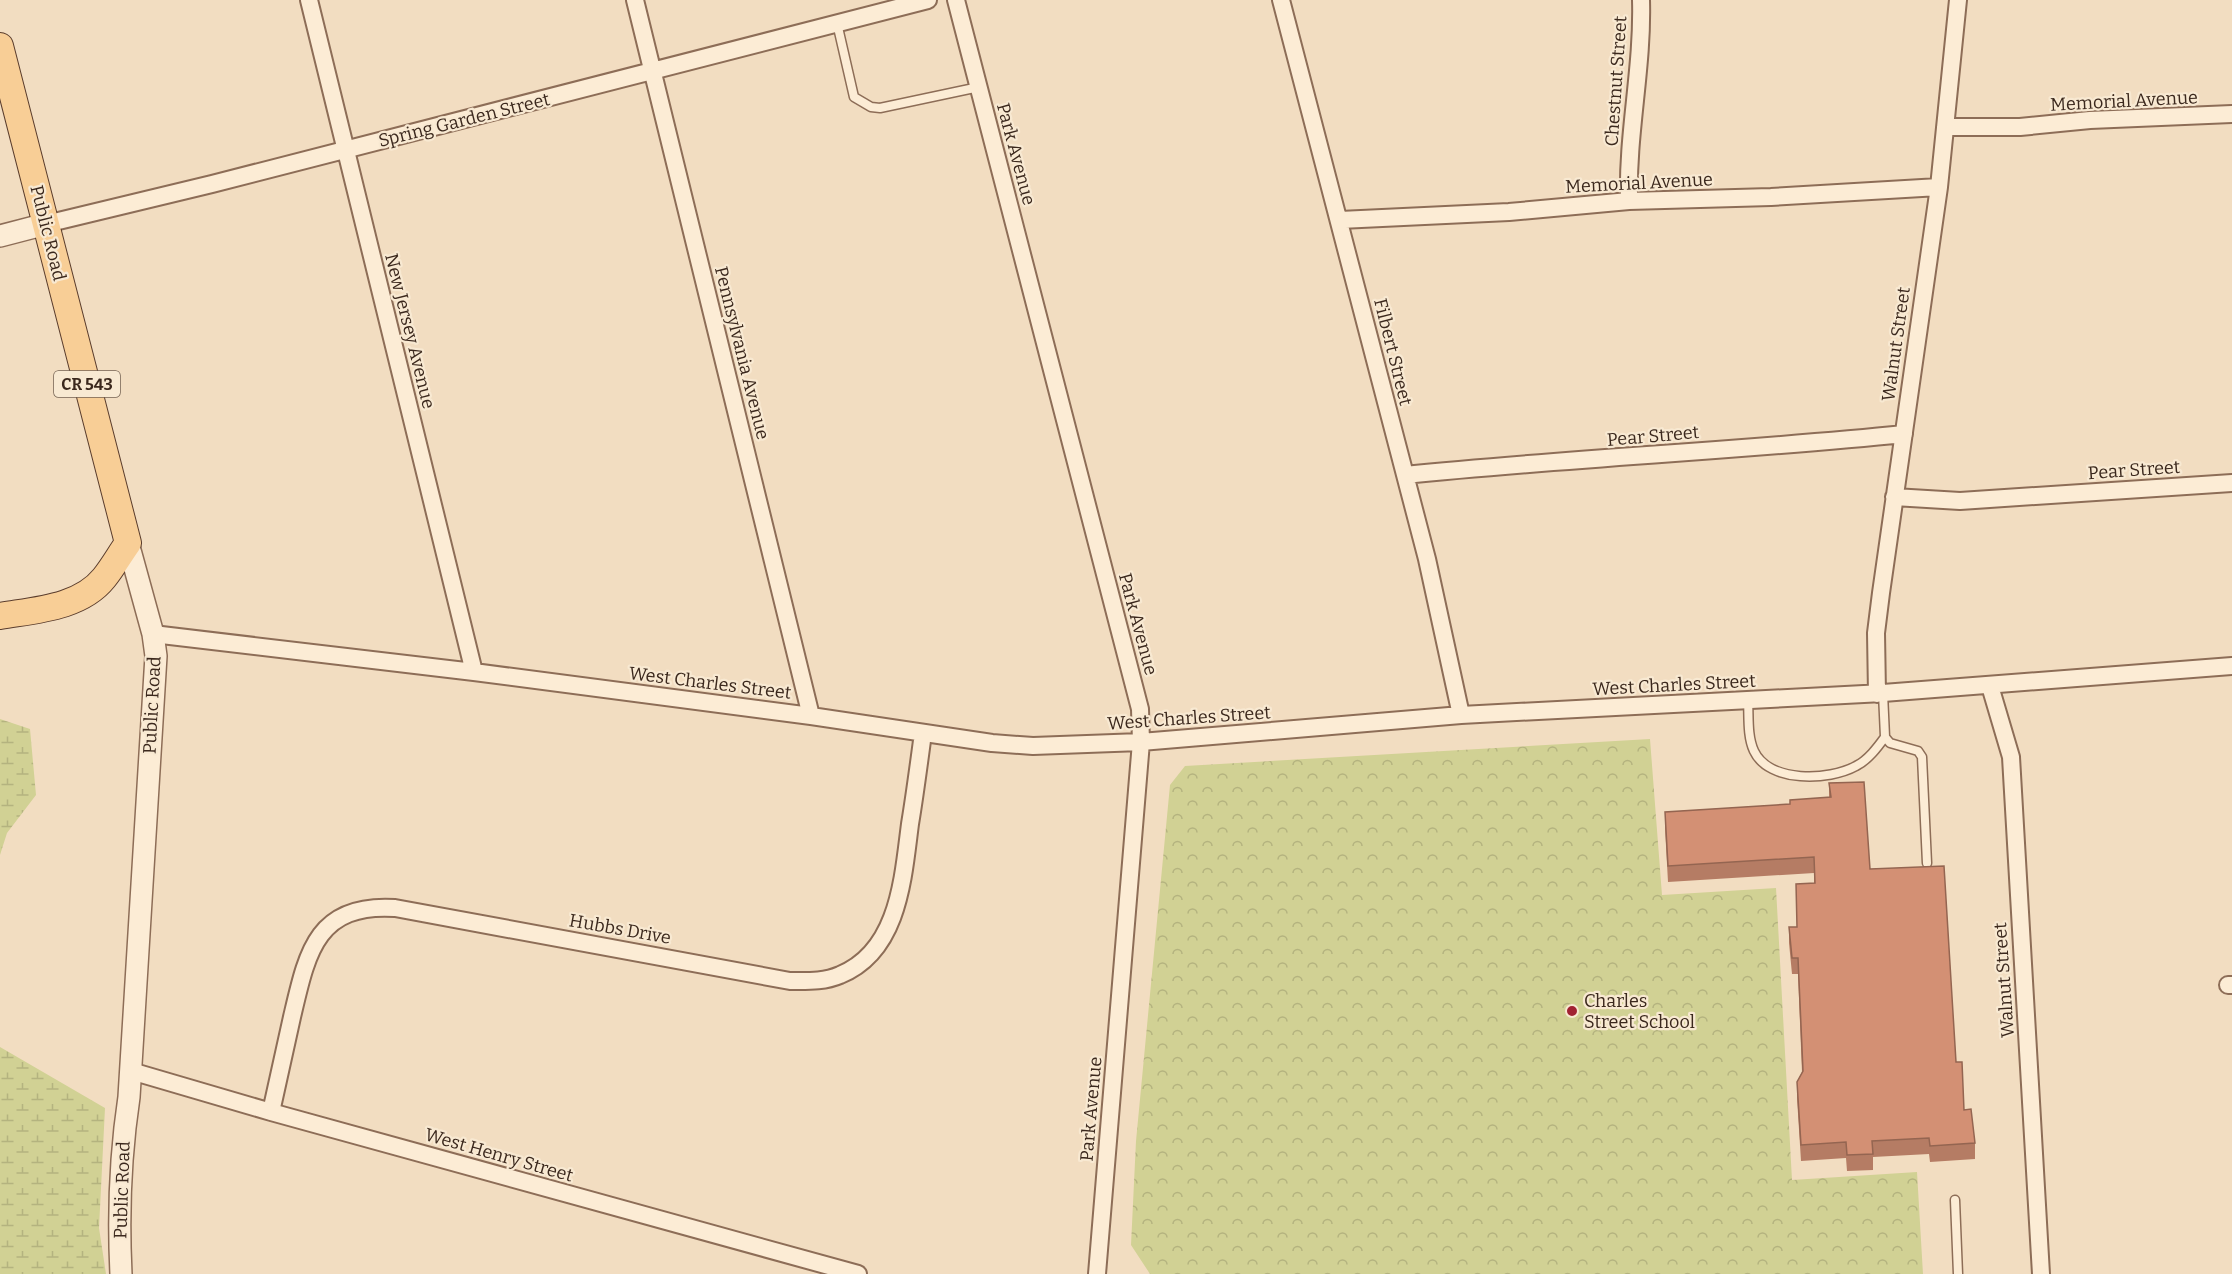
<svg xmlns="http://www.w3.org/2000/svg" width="2232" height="1274" viewBox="0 0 2232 1274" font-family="Bitter,serif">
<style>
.forest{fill:url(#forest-crowns)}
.wetland{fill:url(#wetland-marsh)}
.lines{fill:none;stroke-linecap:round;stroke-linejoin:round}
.service-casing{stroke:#8d6d57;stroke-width:11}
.minor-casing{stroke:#8d6d57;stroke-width:20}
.tertiary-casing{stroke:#8d6d57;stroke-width:24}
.primary-casing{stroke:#5a3c2c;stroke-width:28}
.service{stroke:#fcecd5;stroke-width:8}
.minor{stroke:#fcecd5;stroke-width:16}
.tertiary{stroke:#fcecd5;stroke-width:21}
.primary{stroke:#f8ce96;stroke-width:26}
.wall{fill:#b57c64}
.building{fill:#d39074;stroke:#946551;stroke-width:1.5}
.poi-dot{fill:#a12232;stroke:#f8e9d2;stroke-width:2}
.labels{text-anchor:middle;stroke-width:4.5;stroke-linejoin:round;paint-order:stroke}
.shield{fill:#f8e9d2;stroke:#746253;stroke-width:1.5}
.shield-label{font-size:16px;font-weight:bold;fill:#3b281d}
.street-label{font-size:18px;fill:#3b281d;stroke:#f8e9d2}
.poi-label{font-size:18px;fill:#3b281d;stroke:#f8e9d2;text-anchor:start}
</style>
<defs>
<pattern id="forest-crowns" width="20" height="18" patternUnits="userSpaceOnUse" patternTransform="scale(1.5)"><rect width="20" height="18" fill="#d1d194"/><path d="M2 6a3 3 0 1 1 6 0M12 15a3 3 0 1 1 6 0" fill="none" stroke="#b4b37f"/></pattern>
<pattern id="wetland-marsh" width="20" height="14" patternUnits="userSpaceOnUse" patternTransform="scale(1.5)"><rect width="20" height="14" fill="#d1d194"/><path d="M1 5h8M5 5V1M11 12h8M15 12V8" fill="none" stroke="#b4b37f"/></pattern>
</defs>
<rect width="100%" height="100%" fill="#f2ddc1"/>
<path class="forest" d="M 1650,739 L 1662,895 L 1776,888 L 1792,1180 L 1917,1172 L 1923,1274 L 1150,1274 L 1131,1245 L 1136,1141 L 1170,785 L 1185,766 Z"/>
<path class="wetland" d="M 0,719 L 30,729 L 36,795 L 7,833 L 0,855 Z
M 0,1047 L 105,1108 L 99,1228 L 106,1274 L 0,1274 Z"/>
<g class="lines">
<g class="service-casing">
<path id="service" d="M 837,23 L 854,97 L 871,107 L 880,108 L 979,87
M 1883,693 L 1885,737 L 1890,743 L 1918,751 L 1922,757 L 1927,863
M 1748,700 C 1749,716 1747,736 1754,751 C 1769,783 1829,781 1856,766 C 1868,760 1877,748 1885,737
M 1955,1200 L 1958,1274"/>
</g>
<g class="minor-casing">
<path id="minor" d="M 309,0 L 474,672
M 635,0 L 811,716
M 956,0 L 1140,709 L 1141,742 L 1097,1274
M 1281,0 L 1427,559 L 1461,715
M 1945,127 L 2020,127 L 2090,120 L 2232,114
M 1629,201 C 1627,133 1643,68 1641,0
M 1340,220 L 1509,212 L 1629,201 L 1771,197 L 1939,187
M 46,224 L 212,184 L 928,0
M 1405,475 C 1571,458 1738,451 1904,434
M 1894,497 L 1960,501 L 2232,483
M 153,634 L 474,672 L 811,716 L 992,743 L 1033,746 L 1141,742 L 1461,715 L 1883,693 L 2232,666
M 1990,686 L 2011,757 L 2041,1274
M 1877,694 L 1876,633 L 1881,593 L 1939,187 L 1958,0
M 2228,985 L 2232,985
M 131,1071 L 271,1112 L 858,1274
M 271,1112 C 278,1081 285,1049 292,1017 C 307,953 316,903 395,908 L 790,981 C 807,981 824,982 840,975 C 899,951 903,878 910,824 C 915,794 919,763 923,733"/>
</g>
<g class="tertiary-casing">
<path id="tertiary" d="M 0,236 L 46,224
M 121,1274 C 118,1214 120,1157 129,1097 L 156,656 L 153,634 L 128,543"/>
</g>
<g class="primary-casing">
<path id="primary" d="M 0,46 L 128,543 C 120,554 113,567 104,578 C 80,608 35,610 0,616"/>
</g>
<use href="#service" class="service"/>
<use href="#minor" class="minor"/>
<use href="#tertiary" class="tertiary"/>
<use href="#primary" class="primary"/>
</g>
<path class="wall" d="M 1829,783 L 1870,869 L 1956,1062 L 1964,1110 L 1975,1143 L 1975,1159 L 1930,1162 L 1929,1154 L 1873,1157 L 1873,1170 L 1847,1171 L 1846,1158 L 1801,1161 L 1797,1098 L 1797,1082 L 1802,1072 L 1798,974 L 1792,974 L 1789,943 L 1789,927 L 1797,927 L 1796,884 L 1814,883 L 1814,873 L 1668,882 L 1665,828 L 1665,812 L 1790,804 L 1829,797 Z"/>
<path class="building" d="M 1864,782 L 1870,869 L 1944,866 L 1956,1062 L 1962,1062 L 1964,1110 L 1971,1109 L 1975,1143 L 1930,1146 L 1929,1138 L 1872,1141 L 1873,1154 L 1847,1155 L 1846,1142 L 1801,1145 L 1797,1082 L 1803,1071 L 1798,958 L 1792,958 L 1789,927 L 1797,927 L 1796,884 L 1815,883 L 1814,857 L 1668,866 L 1665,812 L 1790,804 L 1790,800 L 1831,797 L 1829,783 Z"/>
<circle class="poi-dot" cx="1572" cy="1011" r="6"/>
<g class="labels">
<rect class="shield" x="54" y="371" width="66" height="26" rx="4.5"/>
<g class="shield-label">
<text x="87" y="390">CR 543</text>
</g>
<g class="street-label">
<text transform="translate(1616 81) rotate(-86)" y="6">Chestnut Street</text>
<text transform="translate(2124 101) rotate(-3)" y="6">Memorial Avenue</text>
<text transform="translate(464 120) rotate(-14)" y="6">Spring Garden Street</text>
<text transform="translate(1016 154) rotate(75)" y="6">Park Avenue</text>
<text transform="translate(1639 183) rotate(-3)" y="6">Memorial Avenue</text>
<text transform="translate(48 233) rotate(76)" y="6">Public Road</text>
<text transform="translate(410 331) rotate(76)" y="6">New Jersey Avenue</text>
<text transform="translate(1896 344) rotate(-82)" y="6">Walnut Street</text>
<text transform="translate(1393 352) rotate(76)" y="6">Filbert Street</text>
<text transform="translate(742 353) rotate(76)" y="6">Pennsylvania Avenue</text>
<text transform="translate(1653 436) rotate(-5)" y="6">Pear Street</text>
<text transform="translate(2134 470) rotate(-4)" y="6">Pear Street</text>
<text transform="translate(1138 624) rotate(75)" y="6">Park Avenue</text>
<text transform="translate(710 683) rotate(7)" y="6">West Charles Street</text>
<text transform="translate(1674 685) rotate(-3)" y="6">West Charles Street</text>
<text transform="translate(152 705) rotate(-87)" y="6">Public Road</text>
<text transform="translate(1189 718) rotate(-4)" y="6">West Charles Street</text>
<text transform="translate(620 929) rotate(10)" y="6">Hubbs Drive</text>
<text transform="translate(2004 980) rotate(-94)" y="6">Walnut Street</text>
<text transform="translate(1091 1109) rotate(-85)" y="6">Park Avenue</text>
<text transform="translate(499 1155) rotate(16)" y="6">West Henry Street</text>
<text transform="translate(122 1190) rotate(-88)" y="6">Public Road</text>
</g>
<g class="poi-label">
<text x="1584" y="1007">Charles<tspan x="1584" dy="21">Street School</tspan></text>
</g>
</g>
</svg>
